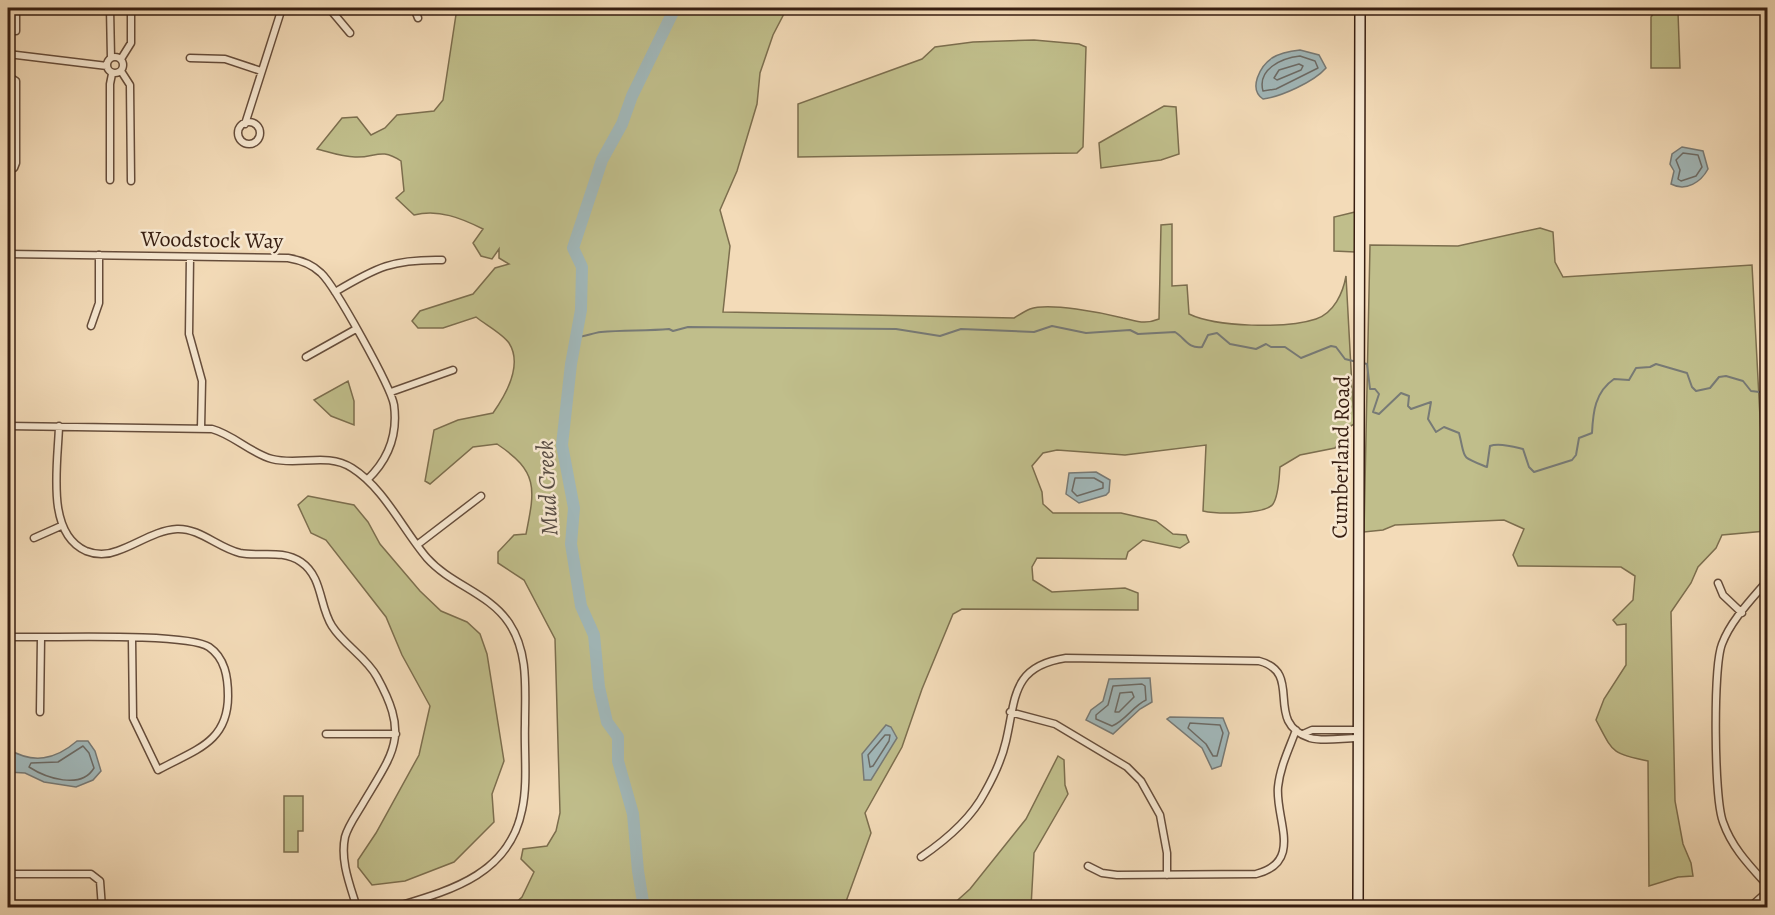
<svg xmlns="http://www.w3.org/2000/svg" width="1775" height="915" viewBox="0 0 1775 915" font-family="Alegreya,serif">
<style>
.green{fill:#c0be8b;stroke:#7c6e4e;stroke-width:1.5}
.water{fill:#a1b8ba;stroke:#777a76;stroke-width:1.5}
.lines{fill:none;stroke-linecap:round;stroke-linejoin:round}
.shore{stroke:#6c6b66;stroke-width:1.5}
.stream{stroke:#777a76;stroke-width:2}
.river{stroke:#a1b8ba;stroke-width:12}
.minor-casing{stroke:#664d3b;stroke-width:9}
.secondary-casing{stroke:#371e11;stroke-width:12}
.minor{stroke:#f7e8d1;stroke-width:6}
.secondary{stroke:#f7e8d1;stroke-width:9}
.labels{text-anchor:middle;stroke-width:5;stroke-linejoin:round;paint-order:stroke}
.street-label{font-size:22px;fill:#371e11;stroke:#f7e8d1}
.water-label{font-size:24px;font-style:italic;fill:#574c44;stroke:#f7e8d1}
</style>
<rect width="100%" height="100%" fill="#f3dbb8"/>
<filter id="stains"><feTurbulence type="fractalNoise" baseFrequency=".00333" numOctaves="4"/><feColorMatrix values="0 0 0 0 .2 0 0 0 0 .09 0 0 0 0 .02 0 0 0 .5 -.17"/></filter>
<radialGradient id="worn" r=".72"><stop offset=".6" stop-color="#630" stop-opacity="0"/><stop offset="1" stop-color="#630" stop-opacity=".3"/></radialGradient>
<path class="green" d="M 457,8 L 787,8 L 773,35 L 760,73 L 757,104 L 737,171 L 720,210 L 730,246 L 723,312 L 1014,318 C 1019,315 1025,311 1030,309 C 1049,302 1103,313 1123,318 C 1137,321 1144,325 1159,319 L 1161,225 L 1172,224 L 1172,286 L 1187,285 L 1189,314 C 1216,327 1286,329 1316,319 C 1334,313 1343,293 1346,276 L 1354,424 L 1346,429 L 1335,448 L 1300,455 L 1280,467 C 1279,477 1279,495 1273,504 C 1265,515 1216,514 1203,511 L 1206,445 L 1125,455 L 1057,450 L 1043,453 L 1032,466 L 1042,492 L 1043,504 L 1053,513 L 1121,513 L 1156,521 L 1173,534 L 1186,535 L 1189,542 L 1180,548 L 1143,540 L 1128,552 L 1126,559 L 1037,558 L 1032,567 L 1033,580 L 1052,592 L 1125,588 L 1138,593 L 1138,610 L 962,609 L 953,614 L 922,689 L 902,747 L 865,813 L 871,833 L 844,907 L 511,907 L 522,897 L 534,872 L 521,859 L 523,849 L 547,846 L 556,831 L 560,813 L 555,639 L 524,580 L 498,563 L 498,552 L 514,535 L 526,534 C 535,489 539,472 497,444 L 473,447 L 430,484 L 425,481 L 434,430 L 458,420 L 493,413 C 505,396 523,365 509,343 C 503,334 486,325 476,317 L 443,328 L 418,328 L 412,321 L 420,311 L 473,294 L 495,268 L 509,264 L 499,258 L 499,249 L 492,259 L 481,256 L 473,243 L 483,229 C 461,218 439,209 414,215 L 396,198 L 404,191 L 401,161 C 380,147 376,158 355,157 C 342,157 329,152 317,149 L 342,118 L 357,117 L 371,135 L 385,128 L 397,115 L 434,111 L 443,100 Z
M 1662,8 L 1673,8 L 1678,12 L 1680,68 L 1651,68 L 1651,17 L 1655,11 Z
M 1034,40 L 1079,44 L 1086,47 L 1083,147 L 1077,153 L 798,157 L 798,104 L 922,59 L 935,47 L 973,42 Z
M 1164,106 L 1176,107 L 1179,154 L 1161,160 L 1101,168 L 1099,143 Z
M 1355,212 L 1355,252 L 1334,251 L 1334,217 Z
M 1540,228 L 1553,232 L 1555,262 L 1563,277 L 1752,265 L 1766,531 L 1722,535 L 1716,548 L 1698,567 L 1691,583 L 1671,612 L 1675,801 L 1683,844 L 1691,863 L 1693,876 L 1678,877 L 1649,886 L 1648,761 C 1611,754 1613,752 1596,720 L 1604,699 L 1626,665 L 1626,624 L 1617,625 L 1613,620 L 1633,600 L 1635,576 L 1621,567 L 1518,566 L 1513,555 L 1524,529 L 1504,520 L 1395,525 L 1383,530 L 1364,532 L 1370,245 L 1458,246 Z
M 348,381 L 354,401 L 354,425 L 331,416 L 314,400 Z
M 308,496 L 354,505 L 368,522 L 380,544 L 420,591 L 441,611 L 467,622 L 480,634 L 487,654 L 504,761 L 492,794 L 494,822 L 454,862 L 405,881 L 372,885 L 358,867 L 358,860 L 376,833 L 419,755 L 430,706 L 402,655 L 386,617 L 326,540 L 311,533 L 298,505 Z
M 1058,756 L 1064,760 L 1065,785 L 1068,794 L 1034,853 L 1031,907 L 950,907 L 970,889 L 1026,819 Z
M 284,796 L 303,796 L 303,831 L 298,831 L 298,852 L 284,852 Z"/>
<path class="water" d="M 1300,50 L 1319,55 L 1326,68 C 1314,82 1280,97 1263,99 C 1248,89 1260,66 1272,58 C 1280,53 1291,51 1300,50 Z
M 1682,147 L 1703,151 L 1708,169 C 1701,182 1686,192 1671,184 L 1674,171 L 1670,164 L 1672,154 Z
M 1096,472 L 1110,480 L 1109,492 L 1106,495 L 1079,503 L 1066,494 L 1069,473 Z
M 1150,678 L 1152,702 L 1140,709 L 1113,734 L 1086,720 L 1091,710 L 1103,701 L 1109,679 Z
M 1170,717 L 1223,718 L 1229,733 L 1221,766 L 1212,769 L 1202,748 L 1167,719 Z
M 886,725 L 891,727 L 897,738 L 871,780 L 864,780 L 862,754 Z
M 77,741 L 88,741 L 95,751 L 101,771 L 93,780 L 76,787 L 44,782 L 25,773 L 8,772 L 8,749 C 33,764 55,760 77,741 Z"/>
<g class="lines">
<path class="shore" d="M 1300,56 L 1315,61 L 1318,68 L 1276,89 L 1263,91 C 1257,69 1282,58 1300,56 Z
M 1299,64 L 1303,66 L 1301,70 L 1277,80 L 1274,78 L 1279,70 Z
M 1683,153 L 1698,155 L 1702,167 L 1696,176 L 1681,181 L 1678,179 L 1680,170 L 1676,160 Z
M 1075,478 L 1094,478 L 1103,483 L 1103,488 L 1077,496 L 1072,491 Z
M 1142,684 L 1145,686 L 1146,700 C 1133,706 1125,721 1112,726 L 1096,719 L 1096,715 L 1108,705 L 1113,686 Z
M 1132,692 L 1134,697 L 1119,712 L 1115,712 L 1120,693 Z
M 1190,723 L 1220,725 L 1223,733 L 1217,756 L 1213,756 L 1206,744 L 1188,728 Z
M 885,735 L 890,735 L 889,741 L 873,766 L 870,767 L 868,755 Z
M 83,746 L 89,753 L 94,768 C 81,790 46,778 29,767 L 31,763 L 58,762 Z"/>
<path class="stream" d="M 577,337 C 585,337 592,333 601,332 C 624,330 647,331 669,329 L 673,331 L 688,327 L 896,329 L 940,336 L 961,329 L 1034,332 L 1052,326 L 1086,333 L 1130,330 L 1138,334 L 1175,332 C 1185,338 1188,349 1202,347 L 1208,335 L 1217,333 L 1230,344 L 1256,349 L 1266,344 L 1271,347 L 1285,347 L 1301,358 L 1331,346 L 1336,347 L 1345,359 L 1357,362
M 1363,363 L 1367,364 L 1370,389 L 1375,389 L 1379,394 L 1373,412 L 1379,414 L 1401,393 L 1409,396 L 1408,406 L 1411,409 L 1431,402 L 1428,419 L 1436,432 L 1444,427 L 1459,433 C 1466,460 1459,456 1487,467 L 1490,446 C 1499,442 1515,447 1523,449 L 1529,467 L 1534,472 L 1572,460 L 1576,455 L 1579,438 L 1592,433 C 1593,412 1595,392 1614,379 L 1629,380 L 1636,368 L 1650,367 L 1656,364 L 1687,373 L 1692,387 L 1696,391 L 1710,388 L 1719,377 L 1726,376 L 1743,381 L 1751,391 L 1768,393"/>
<path class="river" d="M 644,908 L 638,871 L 633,814 L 618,761 L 618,737 L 607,722 L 599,687 L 594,635 L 581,606 L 571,544 L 574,508 L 562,445 L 571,364 L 581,310 L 582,267 L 573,248 L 602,160 L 622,124 L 632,96 L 675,8"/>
<g class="minor-casing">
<path id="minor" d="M 110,8 L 111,58
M 329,8 L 350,33
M 414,8 L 418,18
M 8,31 L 16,31 L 16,8
M 8,54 L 107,66
M107 65a8 8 0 1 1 16 0a8 8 0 1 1-16 0Z
M 190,58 L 225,59 L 261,71
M 121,59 L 131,43 L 131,8
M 121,71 L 130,85 L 131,181
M 8,76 L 16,81 L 16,163 L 14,168 L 8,169
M238 133a11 11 0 1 1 22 0a11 11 0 1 1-22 0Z
M 245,124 L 282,8
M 110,180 L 110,84 L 112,74
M 8,254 L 288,258 C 300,260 312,264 321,273 C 335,286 391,387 394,405 C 398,435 388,460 367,480
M 190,257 L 189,334 L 202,381 L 201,428
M 335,292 C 377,267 393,259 442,260
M 91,326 L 99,303 L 99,255
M 306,357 L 356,329
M 391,392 L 453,370
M 8,426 L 212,429 C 234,435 250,453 272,459 C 299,466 327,452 352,468 C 384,488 403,530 427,558 C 451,585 489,593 509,623 C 529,653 525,689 525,724 C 524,752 528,783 522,810 C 509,876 448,891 392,908
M 59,426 C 58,464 45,533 86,551 C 96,555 107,555 117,551 C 136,545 156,530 177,529 C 200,528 218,548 240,553 C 260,557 282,549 301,562 C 323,577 319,606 332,626 C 344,645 366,657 377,677 C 410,737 394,751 362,805 C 356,815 348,826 345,837 C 340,861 350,885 357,908
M 34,538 L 61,526
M 417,545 L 481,496
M 1768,580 C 1752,599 1731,620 1722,644 C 1713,667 1714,798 1723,822 C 1732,848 1750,866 1768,886
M 1718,583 L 1723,595 L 1742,613
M 8,637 C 42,638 188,632 209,647 C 225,658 228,677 228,696 C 228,743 194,750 158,770 L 133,718 L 132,639
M 40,712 L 41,638
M 1010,712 L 1055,724 L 1127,767 L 1141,781 L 1160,815 L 1167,853 L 1167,875
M 326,734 L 396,734
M 1303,734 L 1312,730 L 1357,730
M 921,857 C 946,840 971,819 985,792 C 994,776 1002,759 1006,741 C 1016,699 1011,666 1066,658 L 1259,661 C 1305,673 1262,722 1310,738 C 1324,742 1343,738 1357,738
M 1088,866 L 1102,873 L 1117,875 L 1256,874 C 1304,862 1275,819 1278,787 C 1280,767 1289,749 1296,730
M 8,874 L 91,874 L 100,881 L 102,908
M 1749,908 L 1768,891"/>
</g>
<g class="secondary-casing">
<path id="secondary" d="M 1358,908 L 1360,8"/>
</g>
<use href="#minor" class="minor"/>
<use href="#secondary" class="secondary"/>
</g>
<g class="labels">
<g class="street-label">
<text transform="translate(212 239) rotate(1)" y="8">Woodstock Way</text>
<text transform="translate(1340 457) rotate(-89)" y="8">Cumberland Road</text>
</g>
<g class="water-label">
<text transform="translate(547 488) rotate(-93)" y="8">Mud Creek</text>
</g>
</g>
<rect width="1775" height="915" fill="none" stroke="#f3dbb8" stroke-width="30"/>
<rect x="9" y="9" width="1757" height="897" fill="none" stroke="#371e11" stroke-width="3"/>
<rect x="15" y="15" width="1745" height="885" fill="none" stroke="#371e11" stroke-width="1.5"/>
<rect width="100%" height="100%" filter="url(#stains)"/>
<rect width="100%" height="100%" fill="url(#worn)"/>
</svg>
